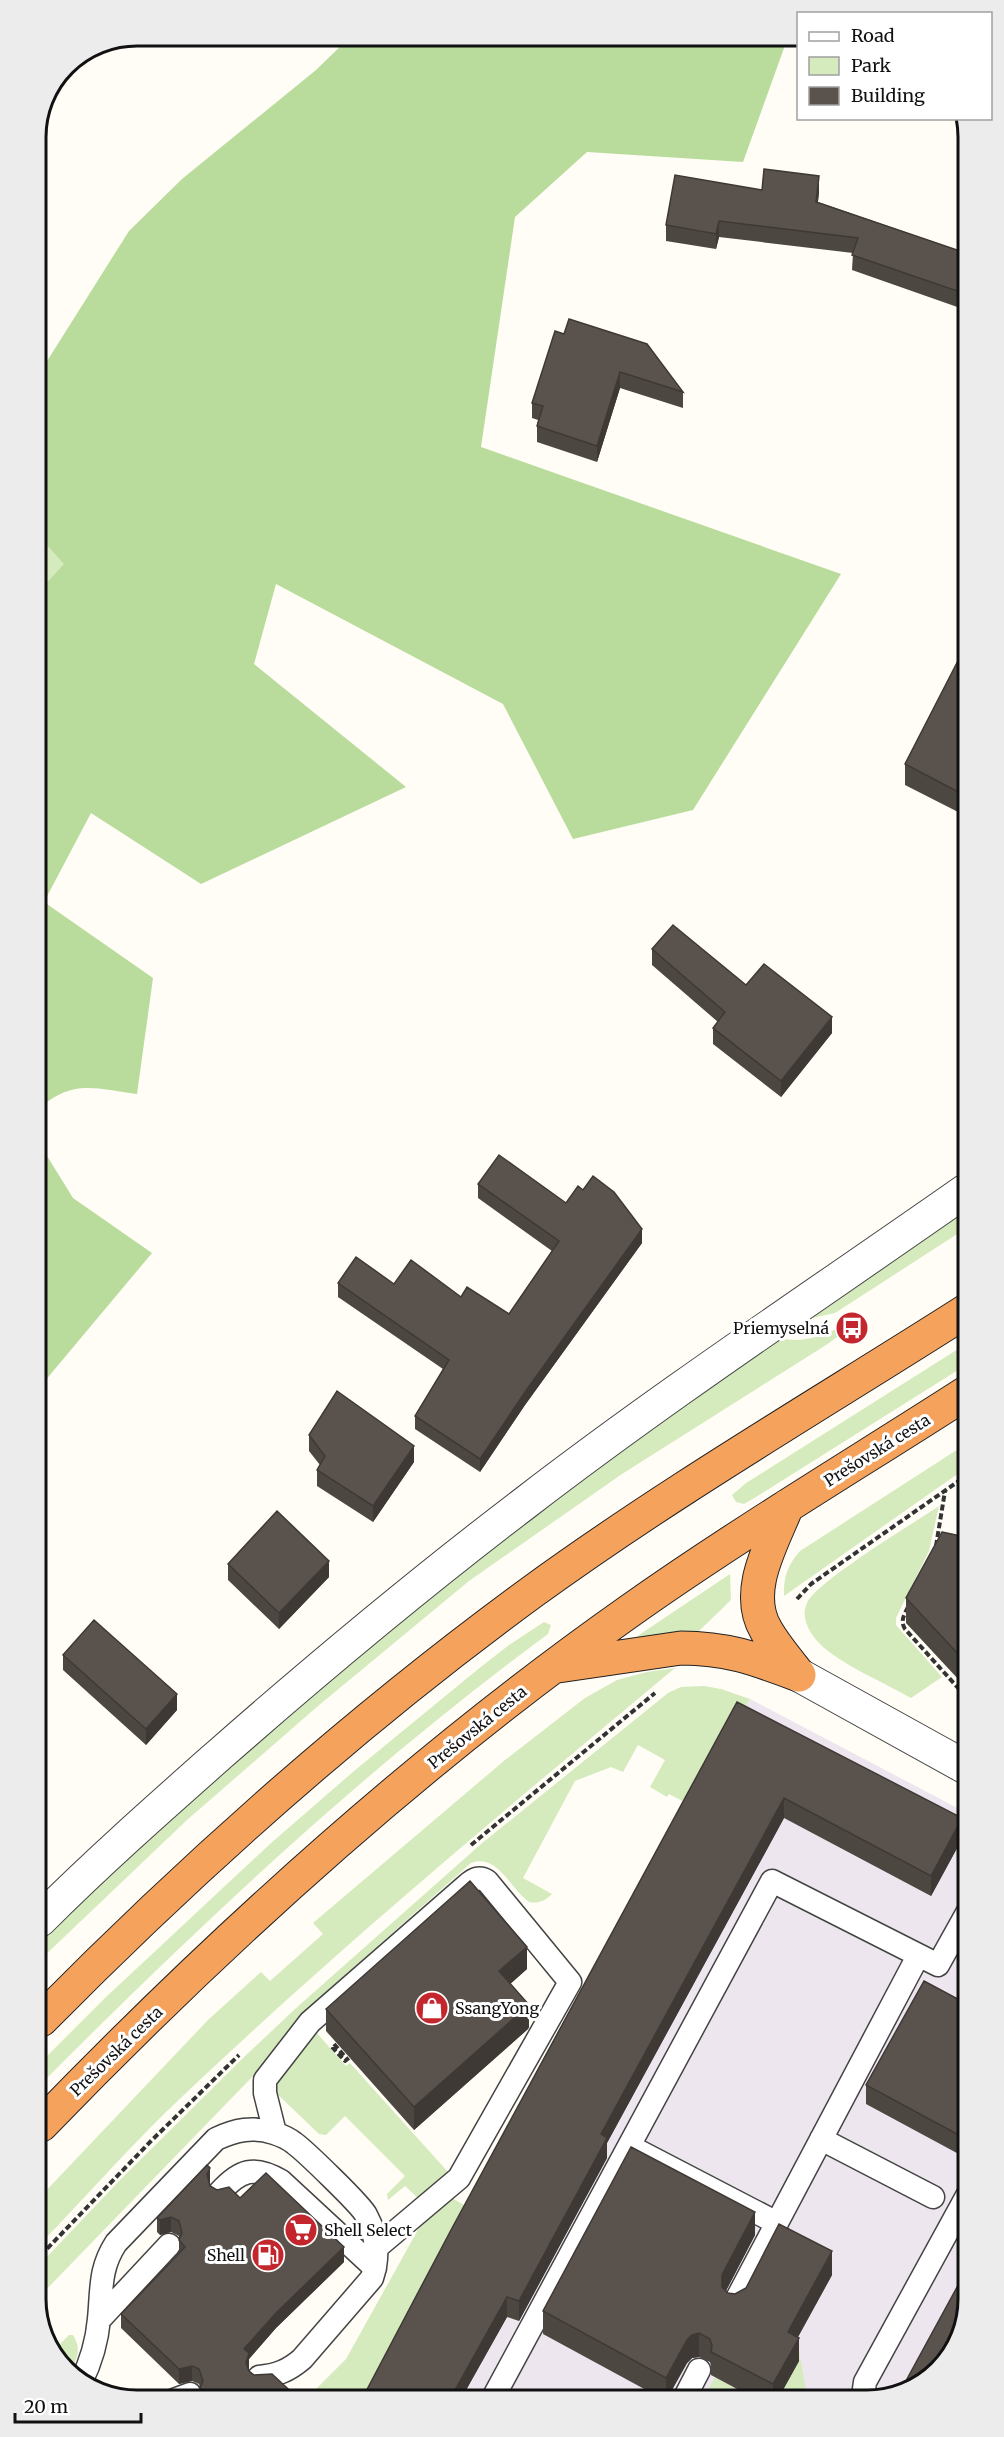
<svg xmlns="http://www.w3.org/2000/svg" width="1004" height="2437" viewBox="0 0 1004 2437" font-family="Merriweather,serif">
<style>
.industrial{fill:#eee6ef}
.green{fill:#d5ebbd}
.forest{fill:#b9dc9c}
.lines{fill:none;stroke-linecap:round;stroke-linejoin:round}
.lane-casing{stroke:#444;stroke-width:25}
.street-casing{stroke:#444;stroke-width:35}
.highway-casing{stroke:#222;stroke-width:35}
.path{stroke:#333;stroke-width:4;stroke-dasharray:6 3;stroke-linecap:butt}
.lane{stroke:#fff;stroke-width:22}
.street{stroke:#fff;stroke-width:33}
.highway{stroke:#f5a25d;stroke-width:33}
.wall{fill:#4d4742}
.shaded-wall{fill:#3f3936}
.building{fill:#5a524d;stroke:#3f3936;stroke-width:1.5}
.labels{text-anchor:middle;stroke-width:6;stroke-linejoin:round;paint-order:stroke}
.poi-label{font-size:16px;fill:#111;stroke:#fff;text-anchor:end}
.street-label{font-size:16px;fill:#111;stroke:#fff}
.rim{fill:none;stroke:#111;stroke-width:3}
</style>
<rect width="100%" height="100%" fill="#fffdf5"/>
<path class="industrial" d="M 750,1699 L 967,1813 L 968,2300 L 947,2361 L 899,2396 L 373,2399 Z"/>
<path class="green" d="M 37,534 L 65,564 L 37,593 Z
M 965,1209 L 965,1229 L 835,1313 L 812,1318 L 814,1314 Z
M 836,1329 L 842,1330 L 840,1335 L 826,1345 L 622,1474 L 469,1581 L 318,1706 L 187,1820 L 40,1960 L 40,1937 L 248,1746 L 525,1520 L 778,1336 C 793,1345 821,1337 836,1329 Z
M 966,1344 L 966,1365 L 756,1497 L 744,1504 L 736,1502 L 732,1495 L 746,1483 Z
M 966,1444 L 966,1468 L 784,1596 C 783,1578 788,1564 800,1551 Z
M 939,1506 L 929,1551 L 896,1618 L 896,1625 L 942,1677 L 911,1698 C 885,1683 840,1664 820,1644 C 810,1634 800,1618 807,1603 C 817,1581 914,1523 939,1506 Z
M 730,1574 L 731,1600 L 699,1631 L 636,1637 Z
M 544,1622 L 551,1625 L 548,1634 C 367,1767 199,1925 41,2084 L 41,2062 L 105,1998 L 270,1844 L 354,1771 L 477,1670 L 509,1645 Z
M 675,1668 C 502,1812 329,1956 166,2112 C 123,2154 83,2200 41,2243 L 41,2196 L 208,2020 L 261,1972 L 270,1981 L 323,1934 L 313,1923 L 505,1760 L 585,1698 L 617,1680 L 647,1672 Z
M 704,1686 L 721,1689 L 750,1699 L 692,1806 L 669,1794 L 667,1797 L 650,1787 L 665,1760 L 638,1745 L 623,1772 L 611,1767 L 575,1781 L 523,1878 L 552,1894 C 545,1901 538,1904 529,1902 C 510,1889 498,1853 471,1863 L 300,2015 L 255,2074 L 41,2295 L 41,2263 L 120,2180 L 241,2060 L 295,2009 L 481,1844 L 668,1693 L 681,1687 Z
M 316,2032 L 346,2066 L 350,2063 L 448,2172 L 418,2198 L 405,2186 L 388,2200 L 387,2194 L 405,2176 L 345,2116 L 326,2135 L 319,2134 L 272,2089 Z
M 452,2198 L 474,2211 L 373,2399 L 305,2400 L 346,2359 L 419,2228 Z
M 69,2335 L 73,2335 C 82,2349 77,2359 70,2372 L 54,2350 Z
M 797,2339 L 807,2396 L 779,2396 Z
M 715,2377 L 752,2397 L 704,2397 Z"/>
<path class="forest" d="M 788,37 L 743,162 L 587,152 L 515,217 L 481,447 L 841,574 L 693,810 L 573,839 L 503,704 L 276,584 L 254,664 L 406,787 L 201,884 L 91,813 L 44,902 L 153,978 L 137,1094 C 95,1089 72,1078 38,1110 L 37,593 L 64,564 L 37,534 L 37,377 L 129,231 L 182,179 L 316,70 L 346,41 Z
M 39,1143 L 73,1198 L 152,1253 L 39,1388 Z"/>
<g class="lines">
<g class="lane-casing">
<path id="lane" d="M 275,2133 L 265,2093 L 265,2080 L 310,2022 L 467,1885 C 474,1879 479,1876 487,1881 L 570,1982 L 459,2178 L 376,2248
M 821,2139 L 933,2197
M 629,2146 L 777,2223
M 220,2192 C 240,2170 254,2165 281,2181 L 375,2268
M 734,2304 L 918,1956
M 99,2320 L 169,2245
M 81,2382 C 91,2362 97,2342 99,2319 C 102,2290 99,2269 116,2243 L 216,2139 C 235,2130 253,2126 274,2133 C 280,2135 289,2139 294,2143 C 305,2151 361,2205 366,2215 C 377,2235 379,2257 372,2278 L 302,2359 C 288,2371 277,2375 259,2377
M 863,2396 L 865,2382 L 968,2194
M 685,2397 L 699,2370
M 493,2398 L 772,1881 L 938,1965 L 967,1913
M 174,2400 L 190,2394"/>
</g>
<g class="street-casing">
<path id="street" d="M 799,1675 L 967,1768
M 40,1920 C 98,1862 158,1809 219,1755 C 318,1668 420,1583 525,1503 C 668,1393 818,1294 965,1191"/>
</g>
<g class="highway-casing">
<path id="highway" d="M 787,1506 C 772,1544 743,1591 766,1630 C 775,1646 788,1661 799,1675
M 558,1666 L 681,1648 C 728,1648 756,1659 799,1675
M 41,2020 C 193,1866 357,1720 532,1592 C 671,1491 820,1404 966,1311
M 41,2125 C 222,1938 418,1760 631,1610 C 740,1533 854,1465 966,1393"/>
</g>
<path class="path" d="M 936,1546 L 945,1491
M 797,1599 L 811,1584 L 966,1476
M 908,1607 C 904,1615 900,1621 905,1629 L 959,1689 L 967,1684
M 471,1845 L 655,1693
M 334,2044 L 347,2059
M 332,2047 L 345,2061 L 350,2057
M 41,2255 L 151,2141 L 239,2055"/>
<use href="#lane" class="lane"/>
<use href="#street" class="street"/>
<use href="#highway" class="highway"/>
</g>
<path class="wall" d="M 762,190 L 819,192 L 818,202 L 963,252 L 963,309 L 852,270 L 853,253 L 719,237 L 716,249 L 666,241 L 666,225 Z
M 555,331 L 683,392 L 683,408 L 620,388 L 597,462 L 537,442 L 537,426 L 538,420 L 532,418 L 532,403 Z
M 964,649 L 964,815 L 905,785 L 905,764 Z
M 652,949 L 746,985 L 832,1033 L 781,1097 L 713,1044 L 713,1028 L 718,1022 L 652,965 Z
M 478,1184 L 566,1203 L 642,1243 L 525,1405 L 480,1472 L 415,1429 L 415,1416 L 443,1369 L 338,1297 L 338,1283 L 394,1284 L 461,1297 L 509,1314 L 552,1251 L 478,1198 Z
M 309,1435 L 414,1462 L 373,1522 L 317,1486 L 317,1470 L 320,1465 L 309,1451 Z
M 966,1537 L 966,1676 L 959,1680 L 906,1623 L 906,1598 Z
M 228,1564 L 329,1577 L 279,1629 L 228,1580 Z
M 63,1655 L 177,1710 L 146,1745 L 63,1670 Z
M 737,1702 L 962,1839 L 931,1896 L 784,1818 L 607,2143 L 607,2158 L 519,2321 L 507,2317 L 461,2399 L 362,2399 Z
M 527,1969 L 510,1984 L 529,2027 L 528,2029 L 414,2130 L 326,2031 L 326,2009 Z
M 967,2004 L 968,2159 L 866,2104 L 866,2085 Z
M 210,2183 L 210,2186 L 217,2190 L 240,2198 L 344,2262 L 276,2328 L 249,2359 L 248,2370 L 254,2375 L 300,2400 L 200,2400 L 200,2387 L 199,2384 L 192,2381 L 179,2384 L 121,2328 L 121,2314 L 179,2254 L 179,2236 L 171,2232 L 160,2235 L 157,2232 L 157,2218 Z
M 755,2235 L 726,2291 L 728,2293 L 735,2294 L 746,2288 L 832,2275 L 798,2337 L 799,2361 L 779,2397 L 752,2397 L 711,2375 L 711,2366 L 710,2362 L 699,2357 L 692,2358 L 687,2363 L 668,2397 L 659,2397 L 543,2334 L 543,2311 Z
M 947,2361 L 907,2390 L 907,2379 Z"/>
<path class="shaded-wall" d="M 819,176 L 819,192 L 816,218 L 816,202 Z
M 719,221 L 719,237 L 716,249 L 716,234 Z
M 620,372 L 620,388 L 597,462 L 597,446 Z
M 832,1017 L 832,1033 L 781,1097 L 781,1081 Z
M 642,1229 L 642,1243 L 525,1405 L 480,1472 L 480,1459 L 525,1392 Z
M 414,1446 L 414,1462 L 373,1522 L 373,1506 Z
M 329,1561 L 329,1577 L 279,1629 L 279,1613 Z
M 966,1650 L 966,1676 L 959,1680 L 959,1655 Z
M 177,1694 L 177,1710 L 146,1745 L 146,1729 Z
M 784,1798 L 784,1818 L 607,2143 L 607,2158 L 519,2321 L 519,2301 L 601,2134 Z
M 962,1818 L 962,1839 L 931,1896 L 931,1876 Z
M 527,1947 L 527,1969 L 499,1994 L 499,1971 Z
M 529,2005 L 529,2027 L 528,2029 L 414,2130 L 414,2107 Z
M 210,2168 L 210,2183 L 207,2189 L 207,2174 Z
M 755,2212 L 755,2235 L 722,2298 L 722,2275 Z
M 171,2217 L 171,2232 L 160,2235 L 160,2220 Z
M 344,2247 L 344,2262 L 276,2328 L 249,2359 L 249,2368 L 246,2378 L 244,2349 L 276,2313 Z
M 832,2251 L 832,2275 L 788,2355 L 788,2332 Z
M 507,2297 L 507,2317 L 461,2399 L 450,2399 Z
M 699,2333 L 699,2357 L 692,2358 L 687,2363 L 668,2397 L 666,2397 L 666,2378 L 687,2340 L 692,2335 Z
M 799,2338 L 799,2361 L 779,2397 L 773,2397 L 773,2384 Z
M 192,2366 L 192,2381 L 179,2384 L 179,2369 Z"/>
<path class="building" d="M 764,169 L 819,176 L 816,202 L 963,252 L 963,293 L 852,255 L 858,238 L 719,221 L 716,234 L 666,225 L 675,175 L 762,190 Z
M 569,319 L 647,344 L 683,392 L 620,372 L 597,446 L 537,426 L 543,406 L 532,403 L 555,331 L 564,334 Z
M 964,649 L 964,795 L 905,764 Z
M 673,925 L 746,985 L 764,964 L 832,1017 L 781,1081 L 713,1028 L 725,1012 L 652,949 Z
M 499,1155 L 566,1203 L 578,1186 L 583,1190 L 593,1176 L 614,1192 L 642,1229 L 525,1392 L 480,1459 L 415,1416 L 449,1360 L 338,1283 L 356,1257 L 394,1284 L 411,1260 L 461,1297 L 467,1287 L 509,1314 L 559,1241 L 478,1184 Z
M 337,1391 L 414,1446 L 373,1506 L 317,1470 L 325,1456 L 309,1435 Z
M 277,1511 L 329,1561 L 279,1613 L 228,1564 Z
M 942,1532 L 966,1537 L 966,1650 L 959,1655 L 906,1598 Z
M 94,1620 L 177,1694 L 146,1729 L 63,1655 Z
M 737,1702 L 962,1818 L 931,1876 L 784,1798 L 601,2134 L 607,2138 L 519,2301 L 507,2297 L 450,2399 L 362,2399 L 451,2230 Z
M 470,1881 L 527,1947 L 499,1971 L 529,2005 L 414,2107 L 326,2009 Z
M 924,1981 L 967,2004 L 968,2140 L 866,2085 Z
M 631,2147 L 755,2212 L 722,2275 L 722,2287 L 728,2293 L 735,2294 L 746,2288 L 779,2224 L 832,2251 L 788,2332 L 799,2338 L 773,2384 L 711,2352 L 712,2346 L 710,2339 L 699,2333 L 692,2335 L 687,2340 L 666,2378 L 543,2311 Z
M 207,2165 L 210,2168 L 207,2174 L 210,2186 L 217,2190 L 229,2187 L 240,2198 L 266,2173 L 344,2247 L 276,2313 L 244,2349 L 249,2353 L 246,2363 L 249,2371 L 254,2375 L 272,2374 L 300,2400 L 212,2400 L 200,2388 L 203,2381 L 199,2369 L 192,2366 L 179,2369 L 121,2314 L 185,2247 L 179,2240 L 182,2233 L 179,2221 L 171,2217 L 160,2220 L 157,2218 Z
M 968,2267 L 968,2300 L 947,2361 L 915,2384 L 907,2379 Z"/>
<defs>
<g id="bus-disc" transform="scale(1.725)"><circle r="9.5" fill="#c4262e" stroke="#fff"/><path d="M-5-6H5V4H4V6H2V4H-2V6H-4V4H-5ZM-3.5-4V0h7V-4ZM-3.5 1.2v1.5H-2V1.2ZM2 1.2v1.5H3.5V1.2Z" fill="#fff"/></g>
<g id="shop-disc" transform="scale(1.725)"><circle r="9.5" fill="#c4262e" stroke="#fff"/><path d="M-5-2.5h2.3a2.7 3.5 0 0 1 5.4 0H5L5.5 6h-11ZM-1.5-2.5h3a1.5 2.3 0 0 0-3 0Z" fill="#fff"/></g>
<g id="supermarket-disc" transform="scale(1.725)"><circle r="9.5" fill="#c4262e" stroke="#fff"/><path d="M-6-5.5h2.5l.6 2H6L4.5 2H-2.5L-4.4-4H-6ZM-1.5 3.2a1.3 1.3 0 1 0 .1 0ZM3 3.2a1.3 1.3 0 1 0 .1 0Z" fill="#fff"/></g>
<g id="fuel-disc" transform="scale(1.725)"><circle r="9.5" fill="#c4262e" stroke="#fff"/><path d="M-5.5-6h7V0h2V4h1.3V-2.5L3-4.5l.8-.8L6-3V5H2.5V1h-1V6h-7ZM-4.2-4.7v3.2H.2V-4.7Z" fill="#fff"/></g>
</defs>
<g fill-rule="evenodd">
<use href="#bus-disc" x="852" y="1328"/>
<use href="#shop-disc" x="432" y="2008"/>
<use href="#supermarket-disc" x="301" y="2230"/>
<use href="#fuel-disc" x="268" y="2255"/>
</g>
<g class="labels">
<g class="poi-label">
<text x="829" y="1334">Priemyselná</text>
<text x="455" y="2014" text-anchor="start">SsangYong</text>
<text x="324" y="2236" text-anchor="start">Shell Select</text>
<text x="245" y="2261">Shell</text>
</g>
<g class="street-label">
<text transform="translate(877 1450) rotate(-32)" y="6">Prešovská cesta</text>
<text transform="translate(477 1727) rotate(-39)" y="6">Prešovská cesta</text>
<text transform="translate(116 2051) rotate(-44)" y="6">Prešovská cesta</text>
</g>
</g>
<path d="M0 0H1004V2437H0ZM137 46H867A91 91 0 0 1 958 137V2299A91 91 0 0 1 867 2390H137A91 91 0 0 1 46 2299V137A91 91 0 0 1 137 46Z" fill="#ececec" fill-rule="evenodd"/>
<path class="rim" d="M137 46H867A91 91 0 0 1 958 137V2299A91 91 0 0 1 867 2390H137A91 91 0 0 1 46 2299V137A91 91 0 0 1 137 46Z"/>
<rect x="797" y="12" width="195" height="108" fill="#ffffff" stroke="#a0a0a0" stroke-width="1.5"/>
<rect x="809" y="32" width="30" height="9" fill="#ffffff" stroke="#a0a0a0" stroke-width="1.5"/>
<text x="851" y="42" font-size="18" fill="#111111">Road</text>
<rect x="809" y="57" width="30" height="18" fill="#d5ebbd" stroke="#a0a0a0" stroke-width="1.5"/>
<text x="851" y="72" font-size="18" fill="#111111">Park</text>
<rect x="809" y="87" width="30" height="18" fill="#5a524d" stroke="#a0a0a0" stroke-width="1.5"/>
<text x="851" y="102" font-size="18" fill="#111111">Building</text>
<path d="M15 2413v9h126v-9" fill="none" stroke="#111111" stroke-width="3"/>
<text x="24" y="2413" font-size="18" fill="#111111" stroke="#ffffff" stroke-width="4.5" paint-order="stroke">20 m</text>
</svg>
